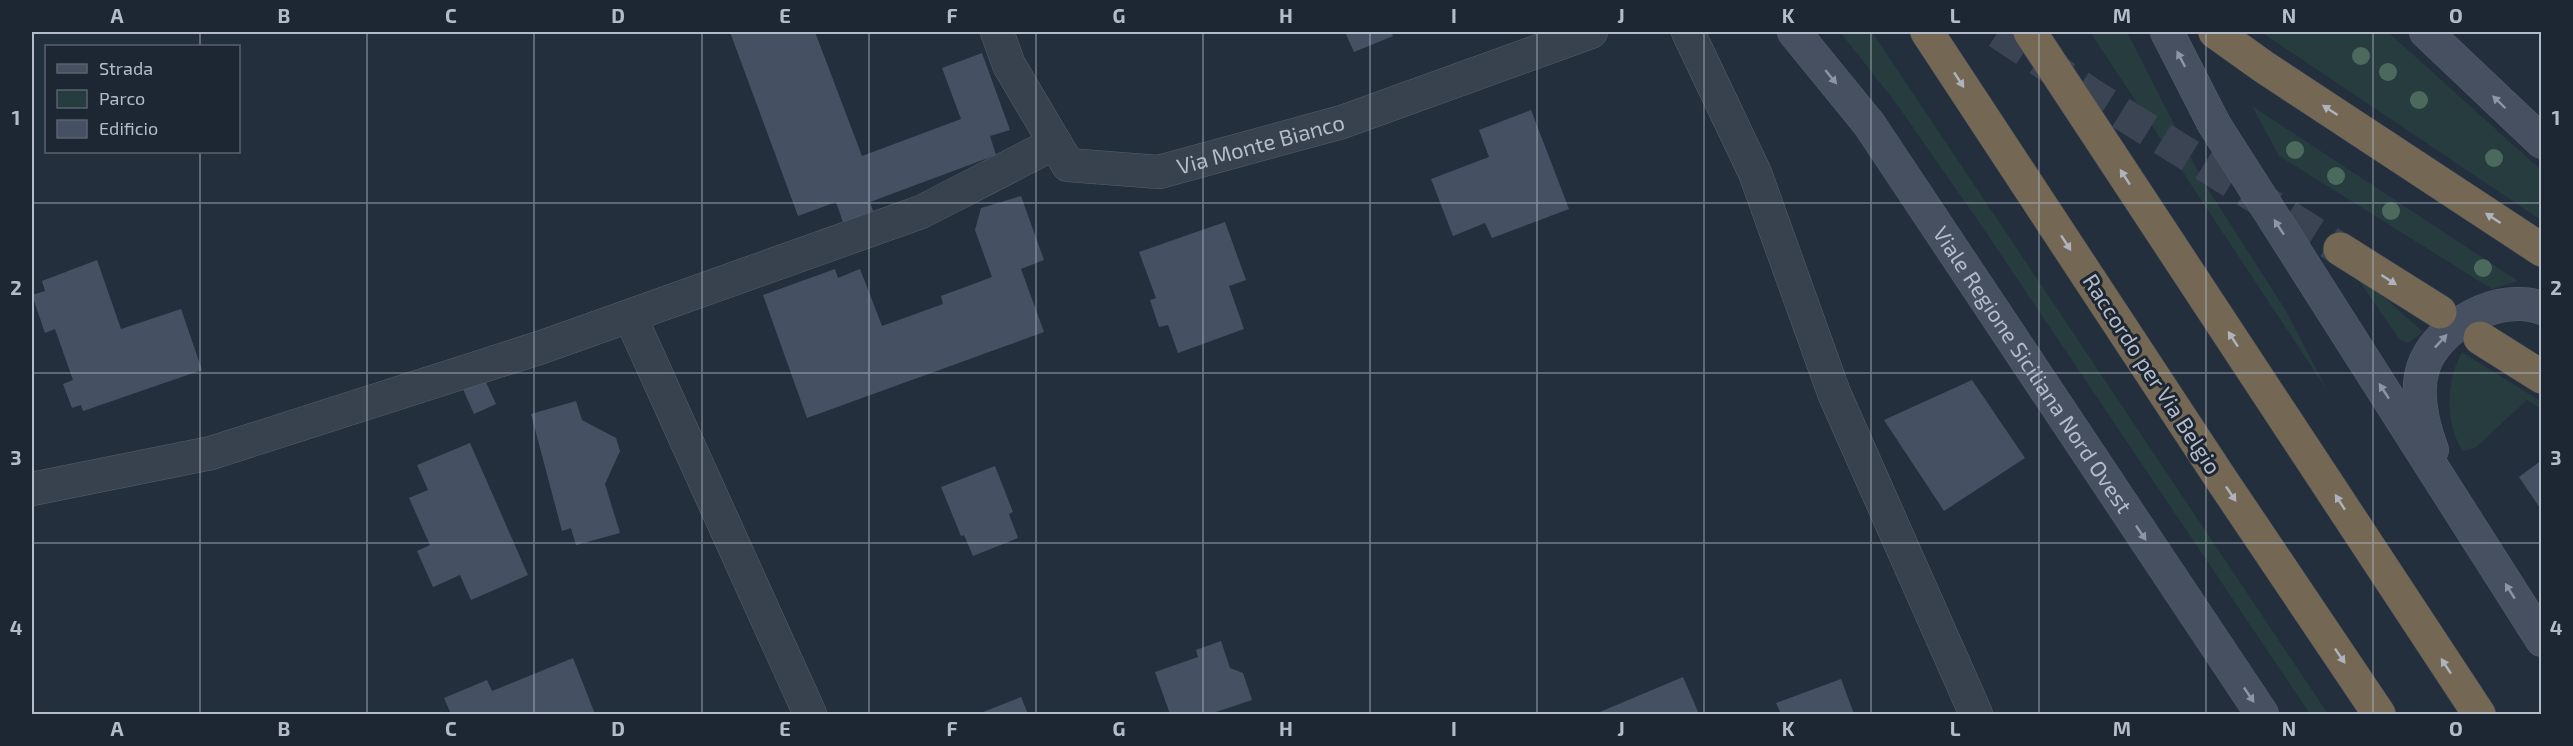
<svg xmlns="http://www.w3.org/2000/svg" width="2573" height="746" viewBox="0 0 2573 746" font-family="'Exo 2',sans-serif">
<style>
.green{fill:#263c3f}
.building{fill:#455162}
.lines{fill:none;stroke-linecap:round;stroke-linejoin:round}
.highway-tunnel{stroke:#3a4453;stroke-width:33;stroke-dasharray:33 16;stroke-linecap:butt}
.street-casing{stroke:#565f6c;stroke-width:34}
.secondary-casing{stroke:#565f6c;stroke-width:34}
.highway-casing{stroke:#434c59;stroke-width:34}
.street{stroke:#38414e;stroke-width:33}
.secondary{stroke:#465061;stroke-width:33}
.highway{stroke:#746855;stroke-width:33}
.tree{fill:#4b6a5d}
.oneway{fill:#8e96a5}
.oneway2{fill:#aeb4bd}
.grid{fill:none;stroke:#b4bcc9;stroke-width:1.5;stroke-opacity:0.55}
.labels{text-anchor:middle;stroke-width:6;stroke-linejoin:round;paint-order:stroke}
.street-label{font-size:22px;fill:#b4bcc9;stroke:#1d2633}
.neatline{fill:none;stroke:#b4bcc9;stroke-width:2}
.grid-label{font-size:20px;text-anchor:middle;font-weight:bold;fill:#b4bcc9}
</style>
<rect width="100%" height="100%" fill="#242f3e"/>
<path class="green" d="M 1840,32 L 1872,32 L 2328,714 L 2310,714 L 1979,222 L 1896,103 Z
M 2090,32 L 2127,32 L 2204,183 L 2286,311 L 2327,390 Z
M 2261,32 L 2388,32 L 2541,170 L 2541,220 Z
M 2252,106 L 2518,281 L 2492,289 L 2279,156 Z
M 2349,266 L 2423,332 L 2408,343 L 2400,340 Z
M 2462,352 L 2542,402 L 2541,409 L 2527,400 L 2475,448 L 2463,451 C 2444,423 2446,380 2462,352 Z"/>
<path class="building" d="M 730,32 L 815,32 L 862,156 L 961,119 L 942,68 L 982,53 L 1010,130 L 990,136 L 996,155 L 870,202 L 876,219 L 846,231 L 836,202 L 798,216 Z
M 1345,32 L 1391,32 L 1393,36 L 1354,52 Z
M 1531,110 L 1569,209 L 1492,238 L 1485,223 L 1453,236 L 1431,179 L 1489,157 L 1479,130 Z
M 1021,196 L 1044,260 L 1021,269 L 1044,332 L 807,418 L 763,295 L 835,269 L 838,278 L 860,269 L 882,326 L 943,304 L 941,296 L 992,277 L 975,230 L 981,208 Z
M 1225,222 L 1246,280 L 1229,286 L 1244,329 L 1178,353 L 1168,325 L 1159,327 L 1150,300 L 1156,298 L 1139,252 Z
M 97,260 L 121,329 L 181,309 L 202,370 L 83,411 L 81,405 L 72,408 L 63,384 L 73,380 L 55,329 L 45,333 L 32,295 L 45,291 L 42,281 Z
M 484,378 L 496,404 L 474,414 L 462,387 Z
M 1972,380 L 2025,458 L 1944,511 L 1884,420 Z
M 576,401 L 582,420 L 616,438 L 620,451 L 605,484 L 620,533 L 576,545 L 571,528 L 562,531 L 531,414 Z
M 470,443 L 528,575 L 471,600 L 460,575 L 433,587 L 417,551 L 430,545 L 409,498 L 428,490 L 417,465 Z
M 2542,460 L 2542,511 L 2519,477 Z
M 995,466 L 1013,512 L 1009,514 L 1018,538 L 973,556 L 964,535 L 961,536 L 941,487 Z
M 1221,641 L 1230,668 L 1243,673 L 1252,700 L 1210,714 L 1170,714 L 1155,672 L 1198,657 L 1196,650 Z
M 573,658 L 595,714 L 451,714 L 444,698 L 487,680 L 492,691 Z
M 1683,677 L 1699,714 L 1595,714 Z
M 1841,679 L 1854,714 L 1781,714 L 1776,703 Z
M 1021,697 L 1028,714 L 978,714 Z"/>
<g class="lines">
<path class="highway-tunnel" d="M 1998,32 L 2092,95 L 2340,249"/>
<g class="street-casing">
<g id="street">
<path id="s1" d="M 997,32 L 1009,65 L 1068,165 L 1159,172 L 1342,122 L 1591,32"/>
<path d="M 1688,32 L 1755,173 L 1834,393 L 1976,714"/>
<path d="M 630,316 L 810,714"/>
<path d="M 32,489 L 211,453 L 542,347 L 921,212 L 1055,143"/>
</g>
</g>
<g class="secondary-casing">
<g id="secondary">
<path id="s2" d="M 1794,32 L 1869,124 L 2262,714"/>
<path d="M 2167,32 L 2214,124 L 2542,640"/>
<path d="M 2426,32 L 2542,142"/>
<path d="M 2432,450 C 2423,426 2415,394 2423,368 C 2436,326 2500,292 2542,308"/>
</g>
</g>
<g class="highway-casing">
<path id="highway" d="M 1927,32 L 2221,479 L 2379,714
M 2030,32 L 2479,714
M 2215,32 L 2264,67 L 2542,250
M 2340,249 L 2440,312
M 2480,338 L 2542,377"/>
</g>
<use href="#street" class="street"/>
<use href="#secondary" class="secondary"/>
<use href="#highway" class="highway"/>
</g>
<g class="tree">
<circle cx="2361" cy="56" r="9"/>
<circle cx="2388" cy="72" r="9"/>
<circle cx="2419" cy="100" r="9"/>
<circle cx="2295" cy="150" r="9"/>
<circle cx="2494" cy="158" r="9"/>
<circle cx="2336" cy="176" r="9"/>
<circle cx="2391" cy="211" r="9"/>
<circle cx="2483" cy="268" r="9"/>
</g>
<defs><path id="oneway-solid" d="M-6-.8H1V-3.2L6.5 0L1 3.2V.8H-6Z" transform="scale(1.5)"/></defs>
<g class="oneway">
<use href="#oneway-solid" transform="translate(2181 59) rotate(-117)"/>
<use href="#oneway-solid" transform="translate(1831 77) rotate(51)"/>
<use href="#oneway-solid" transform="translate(2499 102) rotate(-136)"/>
<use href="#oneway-solid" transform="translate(2279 227) rotate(-123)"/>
<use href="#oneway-solid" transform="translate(2441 341) rotate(-47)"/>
<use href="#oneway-solid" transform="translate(2384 391) rotate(-123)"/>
<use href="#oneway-solid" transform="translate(2141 533) rotate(56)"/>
<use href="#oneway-solid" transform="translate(2510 591) rotate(-122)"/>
<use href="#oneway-solid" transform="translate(2249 695) rotate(56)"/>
</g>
<g class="oneway2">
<use href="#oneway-solid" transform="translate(1959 80) rotate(57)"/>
<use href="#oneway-solid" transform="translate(2330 110) rotate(-147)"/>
<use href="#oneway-solid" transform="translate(2125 177) rotate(-123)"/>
<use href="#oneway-solid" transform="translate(2493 218) rotate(-147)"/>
<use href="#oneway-solid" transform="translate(2066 243) rotate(57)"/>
<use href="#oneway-solid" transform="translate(2389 280) rotate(33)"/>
<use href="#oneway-solid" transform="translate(2233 339) rotate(-123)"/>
<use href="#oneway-solid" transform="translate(2231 494) rotate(56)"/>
<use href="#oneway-solid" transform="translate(2340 502) rotate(-123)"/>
<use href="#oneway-solid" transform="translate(2340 656) rotate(56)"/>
<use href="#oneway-solid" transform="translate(2446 666) rotate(-123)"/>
</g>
<path class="grid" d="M 200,32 L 200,46M 367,32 L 367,714M 534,32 L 534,714M 702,32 L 702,714M 869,32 L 869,714M 1036,32 L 1036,714M 1203,32 L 1203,714M 1370,32 L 1370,714M 1537,32 L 1537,714M 1704,32 L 1704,714M 1871,32 L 1871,714M 2039,32 L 2039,714M 2206,32 L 2206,714M 2373,32 L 2373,714M 200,152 L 200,714M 32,203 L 2542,203M 32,373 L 2542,373M 32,543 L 2542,543"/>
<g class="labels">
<g class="street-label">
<text dy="8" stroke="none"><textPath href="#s1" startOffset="348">Via Monte Bianco</textPath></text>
<text dy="8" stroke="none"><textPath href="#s2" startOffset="414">Viale Regione Siciliana Nord Ovest</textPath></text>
<text transform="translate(2152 374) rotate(57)" y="8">Raccordo per Via Belgio</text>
</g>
</g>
<rect width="2573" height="746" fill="none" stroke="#1d2633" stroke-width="66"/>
<rect x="45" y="45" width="195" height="108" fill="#1d2633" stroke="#59626f" stroke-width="1.5"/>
<rect x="57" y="64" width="30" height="9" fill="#465061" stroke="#59626f" stroke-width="1.5"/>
<text x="99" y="75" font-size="18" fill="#b4bcc9">Strada</text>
<rect x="57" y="90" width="30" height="18" fill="#263c3f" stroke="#59626f" stroke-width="1.5"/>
<text x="99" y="105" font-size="18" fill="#b4bcc9">Parco</text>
<rect x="57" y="120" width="30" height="18" fill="#455162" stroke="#59626f" stroke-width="1.5"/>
<text x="99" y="135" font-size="18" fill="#b4bcc9">Edificio</text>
<rect x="33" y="33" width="2507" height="680" class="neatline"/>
<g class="grid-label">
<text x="117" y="23">A</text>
<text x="284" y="23">B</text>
<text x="451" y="23">C</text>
<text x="618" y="23">D</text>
<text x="785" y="23">E</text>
<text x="952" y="23">F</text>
<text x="1119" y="23">G</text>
<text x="1286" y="23">H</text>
<text x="1454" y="23">I</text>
<text x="1621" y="23">J</text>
<text x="1788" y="23">K</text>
<text x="1955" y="23">L</text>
<text x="2122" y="23">M</text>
<text x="2289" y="23">N</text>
<text x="2456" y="23">O</text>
<text x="16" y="125">1</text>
<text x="2556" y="125">1</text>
<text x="16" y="295">2</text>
<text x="2556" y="295">2</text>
<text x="16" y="465">3</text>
<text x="2556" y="465">3</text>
<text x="16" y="635">4</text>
<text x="2556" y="635">4</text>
<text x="117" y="736">A</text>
<text x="284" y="736">B</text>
<text x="451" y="736">C</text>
<text x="618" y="736">D</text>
<text x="785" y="736">E</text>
<text x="952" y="736">F</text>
<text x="1119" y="736">G</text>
<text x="1286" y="736">H</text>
<text x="1454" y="736">I</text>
<text x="1621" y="736">J</text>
<text x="1788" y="736">K</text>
<text x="1955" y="736">L</text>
<text x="2122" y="736">M</text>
<text x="2289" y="736">N</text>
<text x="2456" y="736">O</text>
</g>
</svg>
